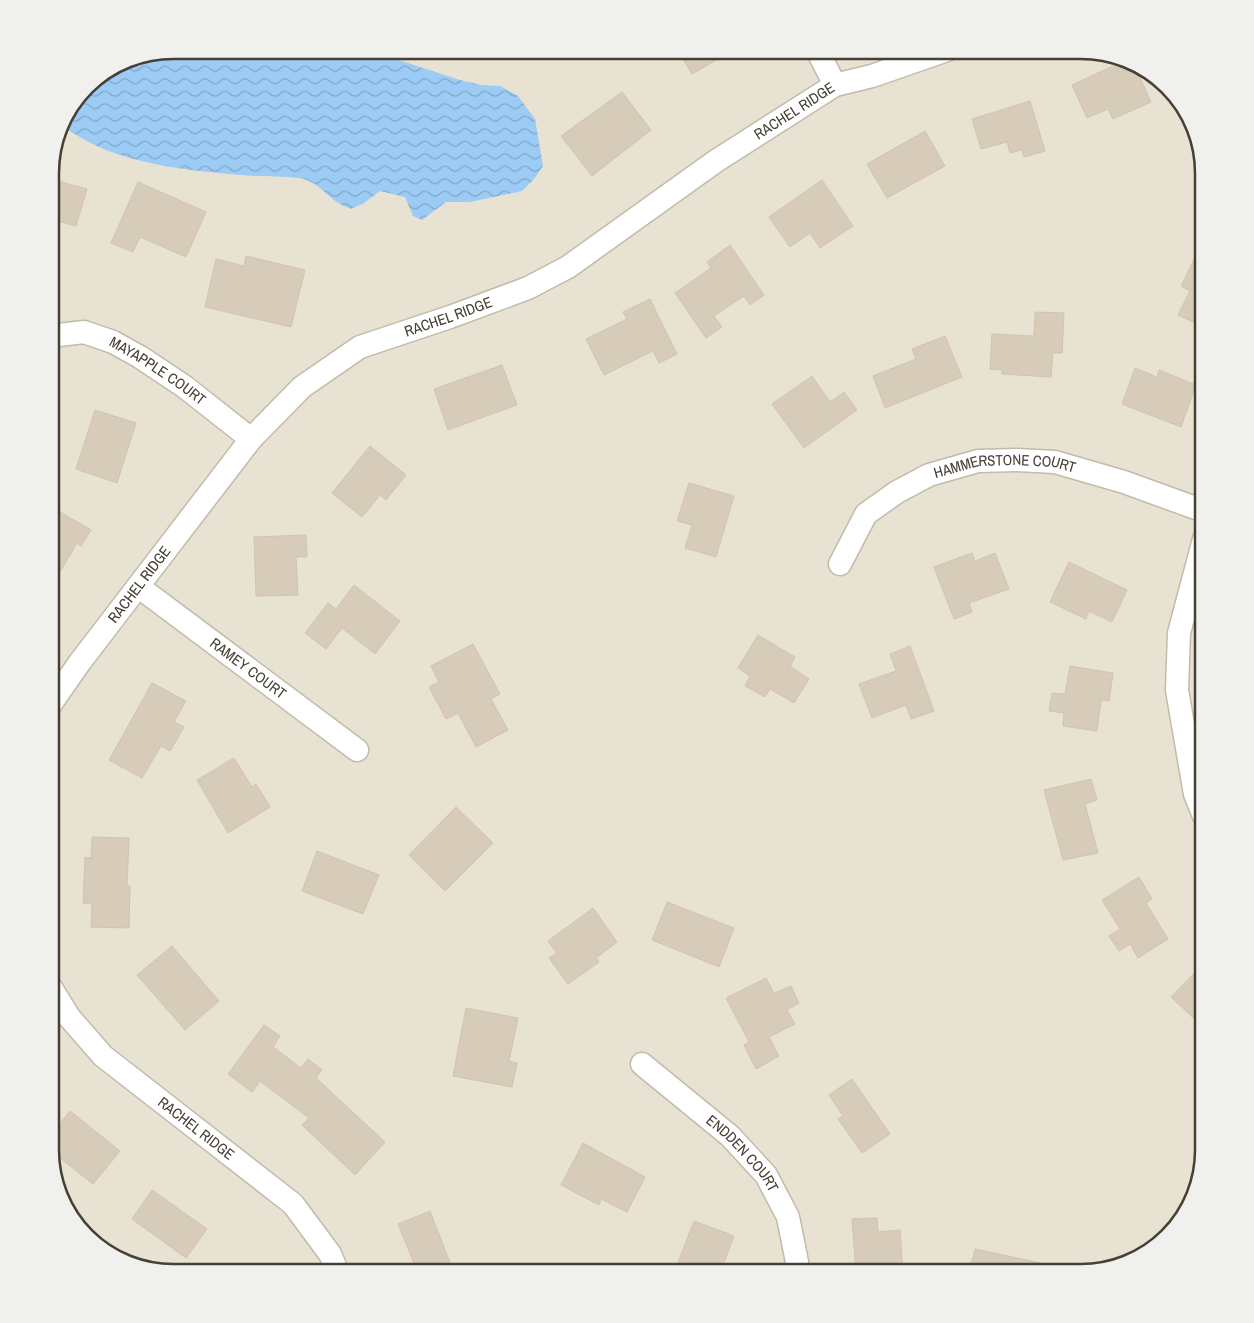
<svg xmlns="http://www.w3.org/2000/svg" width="1254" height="1323" viewBox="0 0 1254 1323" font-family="'Archivo Narrow',sans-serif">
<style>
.residential{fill:#e8e2d2}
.water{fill:url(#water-waves)}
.building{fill:#d6ccb9;stroke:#d1c4ac}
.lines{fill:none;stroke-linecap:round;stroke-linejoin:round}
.street-casing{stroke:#c2bba9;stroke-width:25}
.street{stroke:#fff;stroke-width:22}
.labels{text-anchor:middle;stroke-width:4;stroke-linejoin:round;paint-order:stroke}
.street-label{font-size:15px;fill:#464034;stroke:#fff}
.rim{fill:none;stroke:#464034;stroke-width:2.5}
</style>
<defs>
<pattern id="water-waves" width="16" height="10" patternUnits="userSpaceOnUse" patternTransform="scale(1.25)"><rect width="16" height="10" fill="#9cccf5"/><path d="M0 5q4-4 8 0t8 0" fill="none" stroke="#81a7c7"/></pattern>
</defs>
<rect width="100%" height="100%" fill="#f3f0e4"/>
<path class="residential" d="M 172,50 L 1089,50 L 1136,63 L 1174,92 L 1197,133 L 1204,172 L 1204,1151 L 1191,1204 L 1162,1243 L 1128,1264 L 1082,1273 L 172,1273 L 119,1260 L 80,1231 L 59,1197 L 50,1151 L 50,164 L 63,119 L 91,81 L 126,59 Z"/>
<path class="water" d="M 172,50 L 368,50 L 460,80 L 481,85 L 500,86 L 518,96 L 535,119 L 543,166 L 534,179 L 522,191 L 470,202 L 446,202 L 422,220 L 413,216 L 405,197 L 380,191 L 364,203 L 351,209 C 347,207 341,205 337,202 C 323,193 319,182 299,178 C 284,176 268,177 253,176 C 192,171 110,165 61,124 L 63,119 L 91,81 L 126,59 Z"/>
<path class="building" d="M 678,50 L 734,50 L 692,74 Z
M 1126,60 L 1133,62 L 1151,102 L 1113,119 L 1108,109 L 1087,118 L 1072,85 Z
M 622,92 L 651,130 L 592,176 L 561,136 Z
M 1030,101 L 1045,151 L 1024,157 L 1022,150 L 1010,153 L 1007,142 L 981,149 L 972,119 Z
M 925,131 L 945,166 L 887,198 L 867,164 Z
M 50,179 L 87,189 L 76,226 L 50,219 Z
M 822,180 L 853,226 L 820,248 L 810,233 L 790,247 L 769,217 Z
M 138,182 L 206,212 L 186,257 L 140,237 L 133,252 L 111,243 Z
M 1204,239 L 1204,327 L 1178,315 L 1190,291 L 1181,286 Z
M 730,245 L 764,295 L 750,305 L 744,296 L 714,316 L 722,327 L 706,338 L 675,293 L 711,268 L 707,262 Z
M 246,256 L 305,270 L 291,327 L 205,307 L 216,259 L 244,266 Z
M 650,299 L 677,354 L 659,363 L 653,351 L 604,375 L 586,339 L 627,319 L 623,312 Z
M 1035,312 L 1064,313 L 1062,353 L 1053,353 L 1051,377 L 1002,374 L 1002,370 L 990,369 L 992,334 L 1034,336 Z
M 945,336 L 962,377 L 885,408 L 873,376 L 916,359 L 912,349 Z
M 502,365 L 517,405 L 448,430 L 434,389 Z
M 1135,368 L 1157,377 L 1159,370 L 1196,385 L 1181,427 L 1122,404 Z
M 812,376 L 830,402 L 844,392 L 857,410 L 804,448 L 772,404 Z
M 95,410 L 136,423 L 117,483 L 76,469 Z
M 370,446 L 406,475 L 386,500 L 380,495 L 362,517 L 332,493 Z
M 689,483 L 734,496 L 716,557 L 685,548 L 692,525 L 677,521 Z
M 50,506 L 91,530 L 81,546 L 77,543 L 50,589 Z
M 306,535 L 307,557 L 296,557 L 298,595 L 256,596 L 254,537 Z
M 972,553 L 975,561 L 995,553 L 1009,589 L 969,603 L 972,612 L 954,619 L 934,567 Z
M 1069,562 L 1127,590 L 1112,622 L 1089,611 L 1086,619 L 1050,602 Z
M 354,585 L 400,621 L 375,654 L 342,628 L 326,649 L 305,633 L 328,603 L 336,609 Z
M 758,635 L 795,657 L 790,666 L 809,679 L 794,703 L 770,689 L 765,697 L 745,686 L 750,676 L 738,668 Z
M 473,644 L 500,694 L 491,699 L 508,730 L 476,747 L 458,713 L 446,719 L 429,687 L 439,682 L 431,666 Z
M 910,646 L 934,711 L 911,719 L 906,705 L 872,718 L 859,684 L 896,671 L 890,654 Z
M 1070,666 L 1113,673 L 1109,701 L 1101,700 L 1097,731 L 1063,726 L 1064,713 L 1049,711 L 1052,693 L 1065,694 Z
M 152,683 L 186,701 L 174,722 L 184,727 L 170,751 L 161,746 L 142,778 L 109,760 Z
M 234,758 L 252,787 L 256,784 L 270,807 L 228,833 L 197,780 Z
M 1091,779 L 1097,800 L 1085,804 L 1098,853 L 1063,860 L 1044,790 Z
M 456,807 L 493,843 L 445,891 L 409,855 Z
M 92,837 L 129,838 L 127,886 L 130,886 L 129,928 L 91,927 L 92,904 L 83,903 L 85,857 L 91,858 Z
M 317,851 L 379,875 L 363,914 L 302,891 Z
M 1139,877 L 1152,899 L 1146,903 L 1168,939 L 1138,958 L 1130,944 L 1119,951 L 1109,936 L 1120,929 L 1102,900 Z
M 667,902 L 734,928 L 719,967 L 652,940 Z
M 593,908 L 617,942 L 596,958 L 599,962 L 568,984 L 549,958 L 557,953 L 548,941 Z
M 172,946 L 219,1001 L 185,1030 L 137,975 Z
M 1204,963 L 1204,1028 L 1171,997 Z
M 766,978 L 774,993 L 791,986 L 799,1003 L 787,1010 L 795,1024 L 769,1037 L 779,1056 L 756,1069 L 744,1045 L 749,1042 L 726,998 Z
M 466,1008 L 518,1018 L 509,1061 L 517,1063 L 512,1087 L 453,1076 Z
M 264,1025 L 280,1036 L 273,1047 L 301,1068 L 308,1059 L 322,1070 L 316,1078 L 385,1142 L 355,1175 L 302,1125 L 309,1118 L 260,1081 L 252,1092 L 228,1074 Z
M 852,1079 L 890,1134 L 862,1153 L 838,1119 L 843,1116 L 829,1095 Z
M 70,1111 L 120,1151 L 93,1184 L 50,1150 L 50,1136 Z
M 583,1143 L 645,1177 L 627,1212 L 601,1199 L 599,1205 L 561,1185 Z
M 152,1190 L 207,1229 L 186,1258 L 132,1219 Z
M 430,1211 L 454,1273 L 418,1273 L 398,1224 Z
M 877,1218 L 878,1232 L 900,1230 L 903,1273 L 856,1273 L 852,1219 Z
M 694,1221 L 734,1236 L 720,1273 L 674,1273 Z
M 975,1249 L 1050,1265 L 1049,1273 L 969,1273 Z"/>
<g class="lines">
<g class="street-casing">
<g id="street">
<path d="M 817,50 L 835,85"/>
<path id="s1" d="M 50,336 L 84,332 L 113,342 L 140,357 L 185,387 L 251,439"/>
<path d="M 1204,539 L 1179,633 L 1177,690 L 1195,794 L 1204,816"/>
<path id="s2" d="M 840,564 L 866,514 L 897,492 L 929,475 L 978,461 L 1017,460 L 1055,462 L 1124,482 L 1204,511"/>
<path id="s3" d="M 139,587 L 357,750"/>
<path id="s4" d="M 50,705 L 80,662 L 251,439 L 302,387 L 360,347 L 450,317 L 528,288 L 568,267 L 716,161 L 835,85 L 872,76 L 947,50"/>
<path id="s5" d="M 50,986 L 69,1017 L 103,1056 L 293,1204 L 330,1254 L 338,1273"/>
<path id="s6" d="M 642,1064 L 730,1136 L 766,1175 L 788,1217 L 797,1262 L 798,1273"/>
</g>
</g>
<use href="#street" class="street"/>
</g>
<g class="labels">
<g class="street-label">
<text dy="5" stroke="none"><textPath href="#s4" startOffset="975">RACHEL RIDGE</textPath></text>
<text dy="5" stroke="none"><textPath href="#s4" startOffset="570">RACHEL RIDGE</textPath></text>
<text dy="5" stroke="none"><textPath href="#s1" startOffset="118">MAYAPPLE COURT</textPath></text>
<text dy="5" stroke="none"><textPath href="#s2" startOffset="208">HAMMERSTONE COURT</textPath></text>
<text dy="5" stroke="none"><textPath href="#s4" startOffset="150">RACHEL RIDGE</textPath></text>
<text dy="5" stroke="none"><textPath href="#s3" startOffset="136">RAMEY COURT</textPath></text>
<text dy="5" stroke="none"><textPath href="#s5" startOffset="206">RACHEL RIDGE</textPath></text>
<text dy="5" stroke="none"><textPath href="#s6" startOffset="135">ENDDEN COURT</textPath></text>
</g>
</g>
<path d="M0 0H1254V1323H0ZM173 59H1081A114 114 0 0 1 1195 173V1150A114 114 0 0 1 1081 1264H173A114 114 0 0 1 59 1150V173A114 114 0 0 1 173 59Z" fill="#f0f0ef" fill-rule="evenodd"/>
<path class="rim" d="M173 59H1081A114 114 0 0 1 1195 173V1150A114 114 0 0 1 1081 1264H173A114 114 0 0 1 59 1150V173A114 114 0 0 1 173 59Z"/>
</svg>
